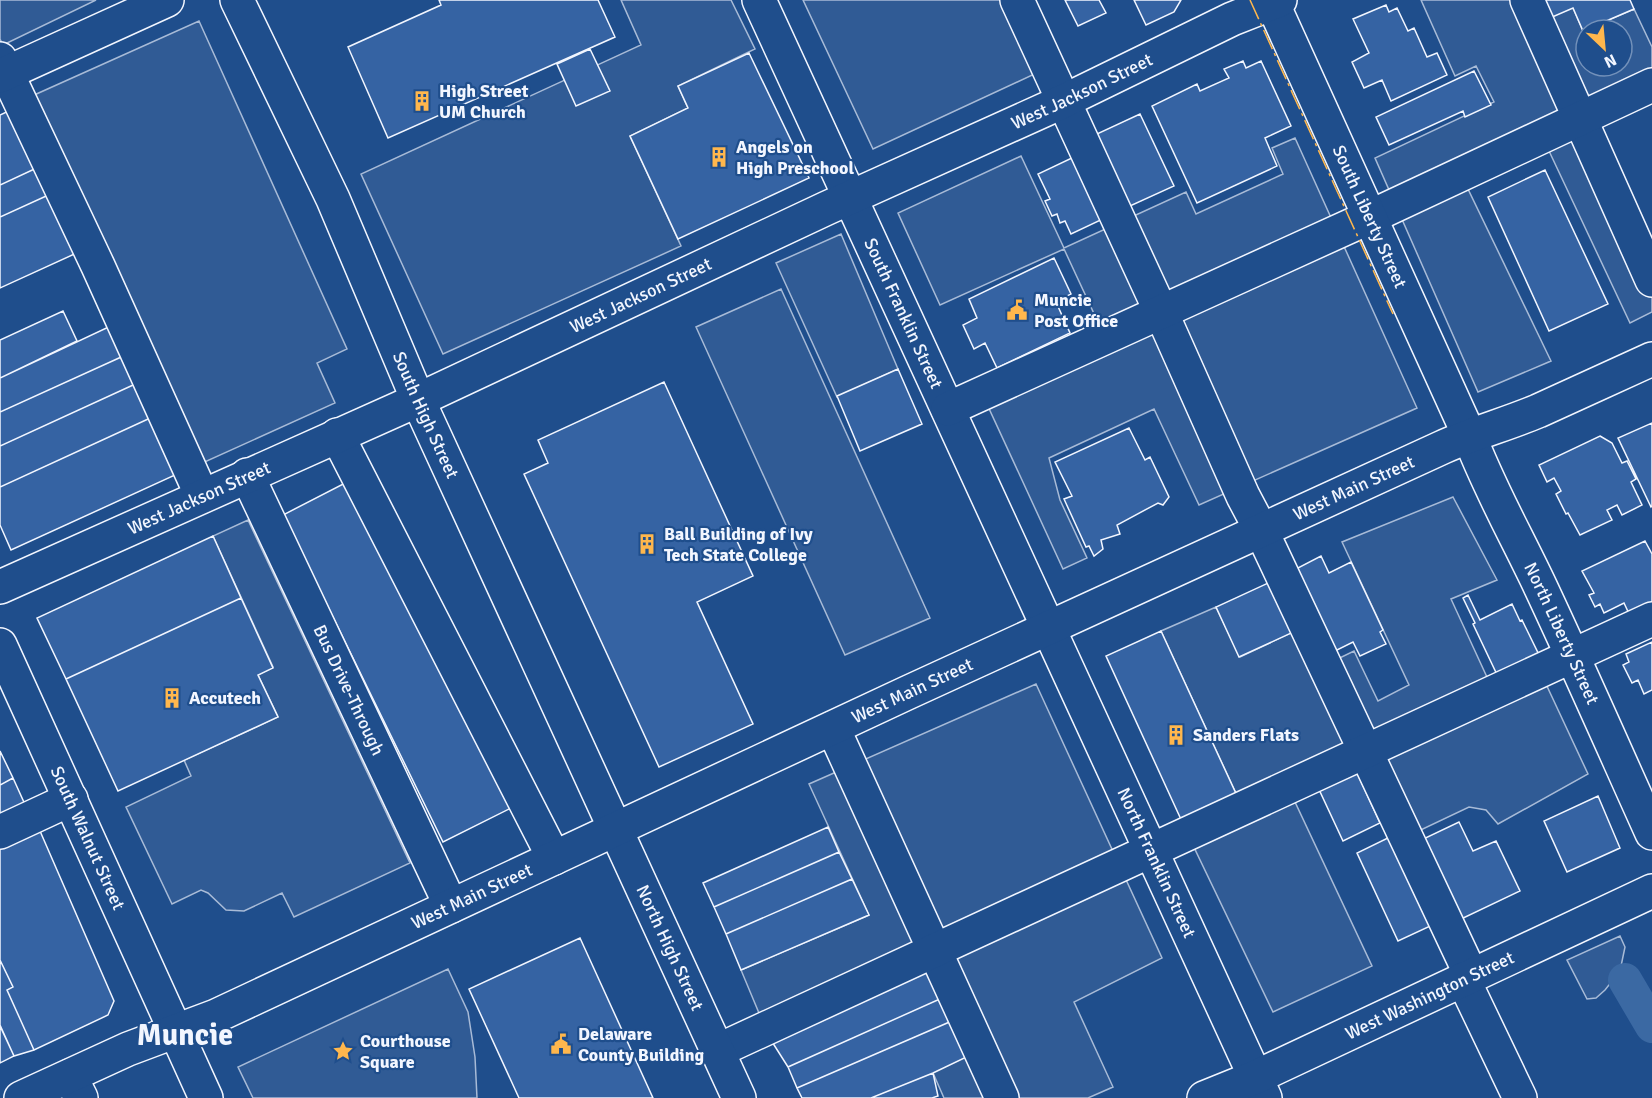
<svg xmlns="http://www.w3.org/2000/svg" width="1652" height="1098" viewBox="0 0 1652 1098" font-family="Signika,sans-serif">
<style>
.parking{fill:#305b95;stroke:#a8bbd7;stroke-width:1.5;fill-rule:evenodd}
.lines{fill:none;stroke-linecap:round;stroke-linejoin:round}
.canal{stroke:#3b69a3;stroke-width:34}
.building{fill:#3563a3;stroke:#f2f6ff;stroke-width:1.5}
.minor-casing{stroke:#f2f6ff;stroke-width:36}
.major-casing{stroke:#f2f6ff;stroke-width:36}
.minor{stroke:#1f4e8c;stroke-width:33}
.major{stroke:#1f4e8c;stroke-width:33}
.power{stroke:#ffb74d;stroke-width:1.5;stroke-dasharray:21 4.5 3 4.5;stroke-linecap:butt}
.labels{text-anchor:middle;stroke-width:4.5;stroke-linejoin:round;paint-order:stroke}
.poi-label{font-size:18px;font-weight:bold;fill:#f2f6ff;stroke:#1f4e8c;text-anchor:start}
.street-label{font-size:18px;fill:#f2f6ff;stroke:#1f4e8c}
.town-label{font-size:30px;font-weight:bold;fill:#f2f6ff;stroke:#1f4e8c}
</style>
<rect width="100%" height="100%" fill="#1f4e8c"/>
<path class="parking" d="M 0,0 L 96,0 L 3,45 L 0,39 Z
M 621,0 L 731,0 L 755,49 L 678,86 L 688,108 L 630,136 L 681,246 L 443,354 L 361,174 L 641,45 Z
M 803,0 L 1008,0 L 1041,71 L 873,149 Z
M 1421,0 L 1543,0 L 1573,8 L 1583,31 L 1634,9 L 1652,47 L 1652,85 L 1594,112 L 1652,240 L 1652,312 L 1630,323 L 1549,151 L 1468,189 L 1551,361 L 1478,392 L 1375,158 L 1494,102 L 1476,66 L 1455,76 ZM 1586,30 L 1622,30 L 1622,66 L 1586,66 Z
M 199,21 L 347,349 L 317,363 L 335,403 L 198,465 L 32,96 Z
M 1295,138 L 1417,408 L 1199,505 L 1154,409 L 1049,458 L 1060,500 L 1087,558 L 1063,569 L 986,402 L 1109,346 L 1064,249 L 940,305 L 898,213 L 1021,156 L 1064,248 L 1186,192 L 1196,214 L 1283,174 L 1272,148 Z
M 841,234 L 898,369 L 837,397 L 776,263 Z
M 781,289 L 930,618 L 845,655 L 696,327 Z
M 1453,497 L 1497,580 L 1451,599 L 1498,701 L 1545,682 L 1588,774 L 1498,824 L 1486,810 L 1469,807 L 1406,837 L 1365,751 L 1288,787 L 1372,966 L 1273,1012 L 1190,839 L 1245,813 L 1161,631 L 1216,607 L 1240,657 L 1299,629 L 1317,669 L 1354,651 L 1378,701 L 1409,685 L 1342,542 Z
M 248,520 L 410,863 L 294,917 L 282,893 L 244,911 L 226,910 L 208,893 L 201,890 L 172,904 L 126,807 L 191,776 L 184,760 L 278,717 L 258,675 L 273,667 L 213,536 Z
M 1036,684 L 1162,958 L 1074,1002 L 1113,1087 L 1088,1098 L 944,1098 L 933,1073 L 769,1037 L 741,970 L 869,915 L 809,784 Z
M 1620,936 L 1625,947 L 1620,971 L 1605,990 L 1596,998 L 1587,999 L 1567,960 Z
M 448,969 L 468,1012 L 475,1057 L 477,1098 L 253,1098 L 238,1067 Z"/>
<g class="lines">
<path class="canal" d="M 1625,980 L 1652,1026"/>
</g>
<path class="building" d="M 439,0 L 598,0 L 615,37 L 388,138 L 348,47 L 441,5 Z
M 1065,0 L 1099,0 L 1106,13 L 1078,26 Z
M 1134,0 L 1181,0 L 1174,12 L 1146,25 Z
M 1543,0 L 1630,0 L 1634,9 L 1583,31 L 1573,8 L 1550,18 Z
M 1386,5 L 1389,12 L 1397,8 L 1408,31 L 1414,28 L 1427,57 L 1437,53 L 1447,75 L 1391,101 L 1382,80 L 1364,88 L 1352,62 L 1369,53 L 1353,19 Z
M 590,49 L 610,91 L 576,106 L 557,64 Z
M 749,53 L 809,178 L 678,239 L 630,136 L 688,108 L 678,86 Z
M 1243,61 L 1246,68 L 1261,61 L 1291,126 L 1265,138 L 1277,166 L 1197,203 L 1152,106 L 1197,84 L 1200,91 L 1229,78 L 1224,69 Z
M 1474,71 L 1491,105 L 1465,117 L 1463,111 L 1389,145 L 1376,117 Z
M 17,107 L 43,165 L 0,185 L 0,115 Z
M 1140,114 L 1174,186 L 1119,211 L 1086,139 Z
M 1076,156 L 1105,218 L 1071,234 L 1065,221 L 1060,223 L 1057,214 L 1052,216 L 1045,201 L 1050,199 L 1038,174 Z
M 43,165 L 55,192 L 0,217 L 0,185 Z
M 1545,170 L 1608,304 L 1549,331 L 1488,197 Z
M 55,192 L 81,251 L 0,288 L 0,217 Z
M 1054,258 L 1071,294 L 1056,302 L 1070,333 L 997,368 L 985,343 L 974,349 L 963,325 L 977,318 L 969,299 Z
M 63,311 L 77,341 L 0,378 L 0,340 Z
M 117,323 L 130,353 L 0,412 L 0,378 Z
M 130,353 L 144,380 L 0,446 L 0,412 Z
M 898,369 L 922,424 L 860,451 L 837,396 Z
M 144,380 L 159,414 L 0,487 L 0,446 Z
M 664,382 L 753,576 L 697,602 L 753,724 L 659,767 L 524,474 L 548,463 L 538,440 Z
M 159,414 L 186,470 L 11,550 L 0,525 L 0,487 Z
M 1652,423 L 1652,506 L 1651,507 L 1618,438 Z
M 1129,428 L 1145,460 L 1150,457 L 1169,497 L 1163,505 L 1158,503 L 1117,525 L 1120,534 L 1101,540 L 1103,549 L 1094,556 L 1089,546 L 1086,547 L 1064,499 L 1072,496 L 1055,462 Z
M 1600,436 L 1612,443 L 1622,463 L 1627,461 L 1636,479 L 1631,482 L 1642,505 L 1622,515 L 1617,505 L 1607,510 L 1612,520 L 1580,535 L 1568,513 L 1566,514 L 1556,494 L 1561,491 L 1554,478 L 1547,482 L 1539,465 Z
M 349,481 L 515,806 L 443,842 L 283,515 Z
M 213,536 L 241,598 L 66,679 L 37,618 Z
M 1645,541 L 1652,554 L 1652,608 L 1631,618 L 1624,603 L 1604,613 L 1600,604 L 1595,607 L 1589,595 L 1594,593 L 1582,571 Z
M 1321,556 L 1329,573 L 1351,562 L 1383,630 L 1380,632 L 1386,644 L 1360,656 L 1353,642 L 1331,653 L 1292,571 Z
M 1277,579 L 1300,629 L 1239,657 L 1216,607 Z
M 1468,595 L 1480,620 L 1512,604 L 1520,621 L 1522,620 L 1543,663 L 1501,683 L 1473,624 L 1475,623 L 1463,598 Z
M 241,598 L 273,668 L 258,675 L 278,717 L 118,791 L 66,679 Z
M 1161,631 L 1245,813 L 1190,839 L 1106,656 Z
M 1652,642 L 1652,690 L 1644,694 L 1638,680 L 1632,683 L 1623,665 L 1629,662 L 1626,654 Z
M 0,751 L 13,778 L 0,785 Z
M 1354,766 L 1380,823 L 1343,841 L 1316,783 Z
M 13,778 L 27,809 L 0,822 L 0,785 Z
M 1598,796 L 1620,848 L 1567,872 L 1544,821 Z
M 1459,822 L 1473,851 L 1496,841 L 1520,891 L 1457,921 L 1419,841 Z
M 828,827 L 839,852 L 714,907 L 703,883 Z
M 40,831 L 114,1001 L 108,1015 L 34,1050 L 7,990 L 13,987 L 0,960 L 0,849 Z
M 1396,834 L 1439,922 L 1398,941 L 1357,853 Z
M 839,852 L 852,879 L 726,934 L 714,907 Z
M 852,879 L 869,915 L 741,970 L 726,934 Z
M 580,938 L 653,1098 L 519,1098 L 469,989 Z
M 0,960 L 13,987 L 7,990 L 34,1050 L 14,1056 L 0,1025 Z
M 935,961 L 951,994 L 788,1067 L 769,1037 Z
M 951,994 L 961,1017 L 797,1088 L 788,1067 Z
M 961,1017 L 977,1052 L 933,1073 L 871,1098 L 802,1098 L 797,1088 Z
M 0,1026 L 14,1056 L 0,1063 Z
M 933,1073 L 938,1096 L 932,1098 L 871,1098 Z"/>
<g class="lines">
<g class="minor-casing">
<g id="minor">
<path id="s1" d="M 759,0 L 1265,1098"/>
<path d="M 1017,0 L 1161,312 L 1243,496 L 1261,530 L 1471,975"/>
<path d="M 1527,0 L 1652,280"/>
<path d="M 0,59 L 98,266 L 202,496"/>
<path d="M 0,76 L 167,0"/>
<path d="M 948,409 L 1370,217 L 1652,85"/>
<path d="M 337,435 L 554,858"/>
<path id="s2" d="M 1469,435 C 1489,488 1517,537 1541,588 C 1579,669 1615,751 1652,833"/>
<path id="s3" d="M 247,475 L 451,906"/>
<path id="s4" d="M 0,645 L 206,1098"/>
<path d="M 833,728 L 1002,1098"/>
<path d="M 0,832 L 71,799"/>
<path d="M 1463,979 L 1520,1098"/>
<path d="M 717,1051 L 1652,619"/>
<path d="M 70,1076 L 81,1098"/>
<path id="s5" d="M 1204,1098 L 1256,1077 L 1652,891"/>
</g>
</g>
<g class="major-casing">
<g id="major">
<path id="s6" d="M 237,0 L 333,199 L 418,400 L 739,1098"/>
<path id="s7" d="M 1271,0 L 1469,435"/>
<path id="s8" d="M 0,587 L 418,400 L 827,208 L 1064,101 L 1232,19 L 1280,0"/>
<path id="s9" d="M 21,1098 L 128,1049 L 216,1016 L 909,692 L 1443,447 C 1474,433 1507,424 1538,411 C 1576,394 1614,376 1652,359"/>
</g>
</g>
<use href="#minor" class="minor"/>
<use href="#major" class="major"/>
<path class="power" d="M 1250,0 L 1393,314"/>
</g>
<defs>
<g id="building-bare" transform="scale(1.62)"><path d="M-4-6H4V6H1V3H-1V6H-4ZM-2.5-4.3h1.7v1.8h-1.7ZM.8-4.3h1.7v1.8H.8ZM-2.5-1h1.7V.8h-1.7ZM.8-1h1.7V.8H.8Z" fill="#ffb74d" stroke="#1f4e8c" stroke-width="2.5" paint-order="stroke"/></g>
<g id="civic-bare" transform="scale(1.62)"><path d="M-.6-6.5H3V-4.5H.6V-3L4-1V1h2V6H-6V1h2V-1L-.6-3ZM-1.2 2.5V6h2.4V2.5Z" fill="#ffb74d" stroke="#1f4e8c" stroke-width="2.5" paint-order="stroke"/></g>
<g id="sight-bare" transform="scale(1.62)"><path d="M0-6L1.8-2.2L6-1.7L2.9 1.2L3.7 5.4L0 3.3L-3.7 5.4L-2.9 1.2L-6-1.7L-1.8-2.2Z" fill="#ffb74d" stroke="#1f4e8c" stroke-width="2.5" paint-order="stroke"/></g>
</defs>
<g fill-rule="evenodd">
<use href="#building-bare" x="422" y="101"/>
<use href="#building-bare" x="719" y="157"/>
<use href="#civic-bare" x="1017" y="310"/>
<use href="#building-bare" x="647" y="544"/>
<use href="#building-bare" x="172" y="698"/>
<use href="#building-bare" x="1176" y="735"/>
<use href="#civic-bare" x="561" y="1044"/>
<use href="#sight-bare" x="343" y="1051"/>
</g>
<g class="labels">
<g class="poi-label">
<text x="439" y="97">High Street<tspan x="439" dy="21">UM Church</tspan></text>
<text x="736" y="153">Angels on<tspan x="736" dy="21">High Preschool</tspan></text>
<text x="1034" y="306">Muncie<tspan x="1034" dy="21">Post Office</tspan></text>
<text x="664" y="540">Ball Building of Ivy<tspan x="664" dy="21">Tech State College</tspan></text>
<text x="189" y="704">Accutech</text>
<text x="1193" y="741">Sanders Flats</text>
<text x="578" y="1040">Delaware<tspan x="578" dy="21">County Building</tspan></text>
<text x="360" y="1047">Courthouse<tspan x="360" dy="21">Square</tspan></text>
</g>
<g class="street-label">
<text dy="6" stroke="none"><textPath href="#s8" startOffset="1190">West Jackson Street</textPath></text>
<text dy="6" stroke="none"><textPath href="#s7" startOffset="238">South Liberty Street</textPath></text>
<text dy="6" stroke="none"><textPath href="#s8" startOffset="704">West Jackson Street</textPath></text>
<text dy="6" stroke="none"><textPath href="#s1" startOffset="345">South Franklin Street</textPath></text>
<text dy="6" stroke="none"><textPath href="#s6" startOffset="456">South High Street</textPath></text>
<text dy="6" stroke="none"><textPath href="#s9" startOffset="1466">West Main Street</textPath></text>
<text dy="6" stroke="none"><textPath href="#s8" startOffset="218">West Jackson Street</textPath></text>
<text dy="6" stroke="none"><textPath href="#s2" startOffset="219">North Liberty Street</textPath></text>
<text dy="6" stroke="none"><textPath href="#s3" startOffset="238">Bus Drive-Through</textPath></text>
<text dy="6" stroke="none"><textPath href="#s9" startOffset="980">West Main Street</textPath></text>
<text dy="6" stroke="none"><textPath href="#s4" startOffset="212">South Walnut Street</textPath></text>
<text dy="6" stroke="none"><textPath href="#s1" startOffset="950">North Franklin Street</textPath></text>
<text dy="6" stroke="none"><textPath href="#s9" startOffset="494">West Main Street</textPath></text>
<text dy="6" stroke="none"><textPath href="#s6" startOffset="1042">North High Street</textPath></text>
<text dy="6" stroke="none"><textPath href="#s5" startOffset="248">West Washington Street</textPath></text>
</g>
<g class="town-label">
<text x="185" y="1045">Muncie</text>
</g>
</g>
<g transform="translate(1604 48) rotate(154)"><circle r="28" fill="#1f4e8c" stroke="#7391ba" stroke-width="1.5"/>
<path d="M0-4.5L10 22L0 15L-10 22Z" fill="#ffb74d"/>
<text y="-9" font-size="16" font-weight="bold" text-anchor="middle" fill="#f2f6ff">N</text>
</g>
</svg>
